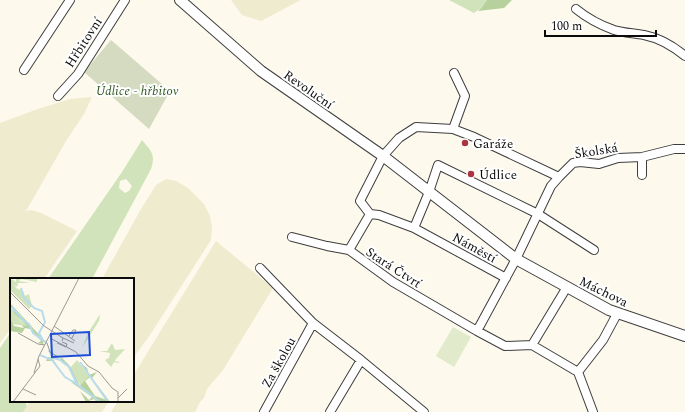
<svg xmlns="http://www.w3.org/2000/svg" width="685" height="412" viewBox="0 0 685 412" font-family="Spectral,serif">
<style>
.farmland{fill:#efebcf}
.green{fill:#d1e3ba;fill-rule:evenodd}
.forest{fill:#b6d19b}
.cemetery{fill:#d4dbc0}
.pitch{fill:#e1ebcb}
.lines{fill:none;stroke-linecap:round;stroke-linejoin:round}
.minor-casing{stroke:#3e3e3e;stroke-width:10}
.tertiary-casing{stroke:#3e3e3e;stroke-width:12}
.minor{stroke:#fff;stroke-width:8}
.tertiary{stroke:#fff;stroke-width:10}
.poi-dot{fill:#aa3540;stroke:#fff;stroke-width:1.5}
.labels{text-anchor:middle;stroke-width:4;stroke-linejoin:round;paint-order:stroke}
.street-label{font-size:13px;fill:#0b0b0b;stroke:#fff}
.park-label{font-size:13px;font-style:italic;fill:#325a24;stroke:#fff}
.poi-label{font-size:13px;fill:#0b0b0b;stroke:#fff;text-anchor:start}
.inset-river{fill:none;stroke:#b7dcee;stroke-width:2}
.inset-road{fill:none;stroke:#9c9a92;stroke-width:1}
.view{fill:#1d4ed8;fill-opacity:0.15;stroke:#1d4ed8;stroke-width:2}
.inset-edge{fill:none;stroke:#0b0b0b;stroke-width:2}
</style>
<rect width="100%" height="100%" fill="#fdf9ec"/>
<path class="farmland" d="M 231,0 L 301,0 L 261,21 L 242,15 Z
M 92,97 L 84,114 L 66,141 L 26,211 L 31,210 L 41,213 L 77,231 L 44,279 L 11,279 L 11,328 L 0,343 L 0,123 L 35,110 L 70,99 Z
M 166,179 L 176,181 L 188,188 L 204,204 L 210,216 L 212,227 L 211,240 L 148,338 L 136,354 L 133,361 L 133,279 L 102,279 L 141,209 L 156,185 Z
M 216,241 L 273,288 L 223,370 L 207,389 L 204,398 L 200,402 L 195,412 L 111,412 L 118,401 L 133,401 L 133,376 Z
M 30,401 L 109,401 L 102,412 L 23,412 Z"/>
<path class="green" d="M 449,0 L 487,0 L 482,7 L 474,13 Z
M 142,140 C 151,151 156,154 151,169 L 92,279 L 48,279 L 122,172 ZM 126,179 L 132,186 L 129,191 L 125,193 L 119,188 L 120,181 Z
M 11,332 L 11,401 L 25,401 L 27,406 L 23,412 L 0,412 L 0,348 Z"/>
<path class="forest" d="M 487,0 L 512,0 L 504,8 L 478,11 L 482,7 Z"/>
<path class="cemetery" d="M 111,40 L 170,91 L 149,129 L 84,72 Z"/>
<path class="pitch" d="M 453,327 L 471,337 L 454,367 L 436,356 Z"/>
<g class="lines">
<g class="minor-casing">
<path id="minor" d="M 576,9 C 587,18 600,25 614,30 C 624,33 634,33 644,35 C 659,38 673,46 685,56
M 24,70 L 70,0
M 58,96 L 78,74 L 125,0
M 453,129 L 465,96 L 454,73
M 642,157 L 674,149 L 685,149
M 370,214 L 379,215 L 414,228
M 292,237 L 327,246 L 349,250 L 393,282 L 477,331
M 349,250 L 370,214 L 360,201 L 383,156 L 399,138 L 416,127 L 453,129 L 474,137 L 559,177
M 260,268 L 313,323 L 361,360 L 424,412
M 506,278 L 414,228 L 429,192 L 438,165 L 538,214 L 594,250
M 532,345 L 505,346 L 477,331 L 516,259 L 551,186 L 559,177 L 573,163 L 580,162 L 599,164 L 618,158 L 642,157 L 642,175
M 532,345 L 567,287
M 532,345 L 578,372
M 578,372 L 603,340 L 617,314
M 578,372 L 593,412
M 264,412 L 313,323
M 330,412 L 361,360"/>
</g>
<g class="tertiary-casing">
<path id="tertiary" d="M 180,0 L 261,71 L 383,156 L 516,259 L 609,310 L 685,336"/>
</g>
<use href="#minor" class="minor"/>
<use href="#tertiary" class="tertiary"/>
</g>
<g class="poi-dot">
<circle cx="465" cy="143" r="4"/>
<circle cx="471" cy="174" r="4"/>
</g>
<g class="labels">
<g class="street-label">
<text transform="translate(83 42) rotate(-57)" y="5">Hřbitovní</text>
<text transform="translate(309 89) rotate(35)" y="5">Revoluční</text>
<text transform="translate(596 150) rotate(-9)" y="5">Školská</text>
<text transform="translate(475 247) rotate(29)" y="5">Náměstí</text>
<text transform="translate(394 267) rotate(33)" y="5">Stará Čtvrť</text>
<text transform="translate(604 291) rotate(26)" y="5">Máchova</text>
<text transform="translate(278 362) rotate(-61)" y="5">Za školou</text>
</g>
<g class="park-label">
<text x="137" y="95">Údlice - hřbitov</text>
</g>
<g class="poi-label">
<text x="473" y="148">Garáže</text>
<text x="479" y="179">Údlice</text>
</g>
</g>
<g transform="translate(10 278)">
<rect width="124" height="124" fill="#fdf9ec"/>
<path d="M 0,0 L 6,4 L 6,0 L 27,0 L 27,4 L 11,1 L 9,3 L 21,5 L 8,5 L 7,9 L 5,7 L 6,10 L 13,13 L 15,18 L 19,16 L 22,28 L 19,31 L 0,12 ZM 0,29 L 11,43 L 17,48 L 1,46 ZM 90,36 L 89,43 L 72,70 L 78,55 ZM 102,65 L 105,72 L 115,71 L 105,82 L 105,83 L 109,84 L 110,85 L 104,84 L 101,89 L 95,82 L 99,80 L 100,75 L 89,73 L 97,73 ZM 67,82 L 79,98 L 71,108 L 60,90 Z" fill="#d1e3ba"/>
<path d="M 0,25 L 34,62 L 33,66 L 28,65 L 31,63 L 20,51 L 15,50 L 12,55 L 0,53 L 0,41 L 4,48 L 14,50 L 12,47 L 17,48 L 4,35 ZM 54,78 L 52,80 L 60,88 L 70,108 L 79,98 L 73,87 L 77,90 L 79,97 L 87,94 L 82,100 L 100,124 L 87,124 L 84,121 L 76,124 L 70,113 L 79,122 L 82,119 L 61,104 L 66,105 L 58,89 L 50,82 L 43,81 L 50,92 L 43,83 L 36,83 L 38,79 L 50,81 ZM 80,99 L 96,121 L 97,122 L 85,118 L 75,103 Z" fill="#b6d19b" fill-rule="evenodd"/>
<path class="inset-river" d="M 11,10 L 14,20 L 24,30 L 32,33 L 35,44 L 29,55 L 33,62M 0,27 L 14,43 L 19,46 L 23,55 L 37,65M 39,72 L 42,79 L 50,82 L 59,89 L 67,106 L 90,124M 30,77 L 42,82 L 55,99 L 67,106M 70,84 L 98,124"/>
<path class="inset-road" d="M 0,14 L 34,48 L 53,60 L 52,63M 44,48 L 65,63M 8,55 L 28,66 L 35,67M 59,58 L 63,52 L 66,52 L 62,60M 40,60 L 66,74 L 78,88 L 89,94 L 102,110 L 108,114 L 108,124M 53,60 L 64,65M 37,65 L 40,74 L 48,79M 47,65 L 56,69 L 57,66 L 52,64M 24,95 L 29,78 L 69,0M 13,111 L 26,117M 108,120 L 117,111M 3,124 L 30,88 L 28,81"/>
<path class="view" d="M 79,54 L 80,77 L 42,79 L 41,56 Z"/>
<rect width="124" height="124" class="inset-edge"/>
</g>
<path d="M545 30v6h111v-6" fill="none" stroke="#0b0b0b" stroke-width="2"/>
<text x="551" y="30" font-size="12" fill="#0b0b0b" stroke="#ffffff" stroke-width="3" paint-order="stroke">100 m</text>
</svg>
